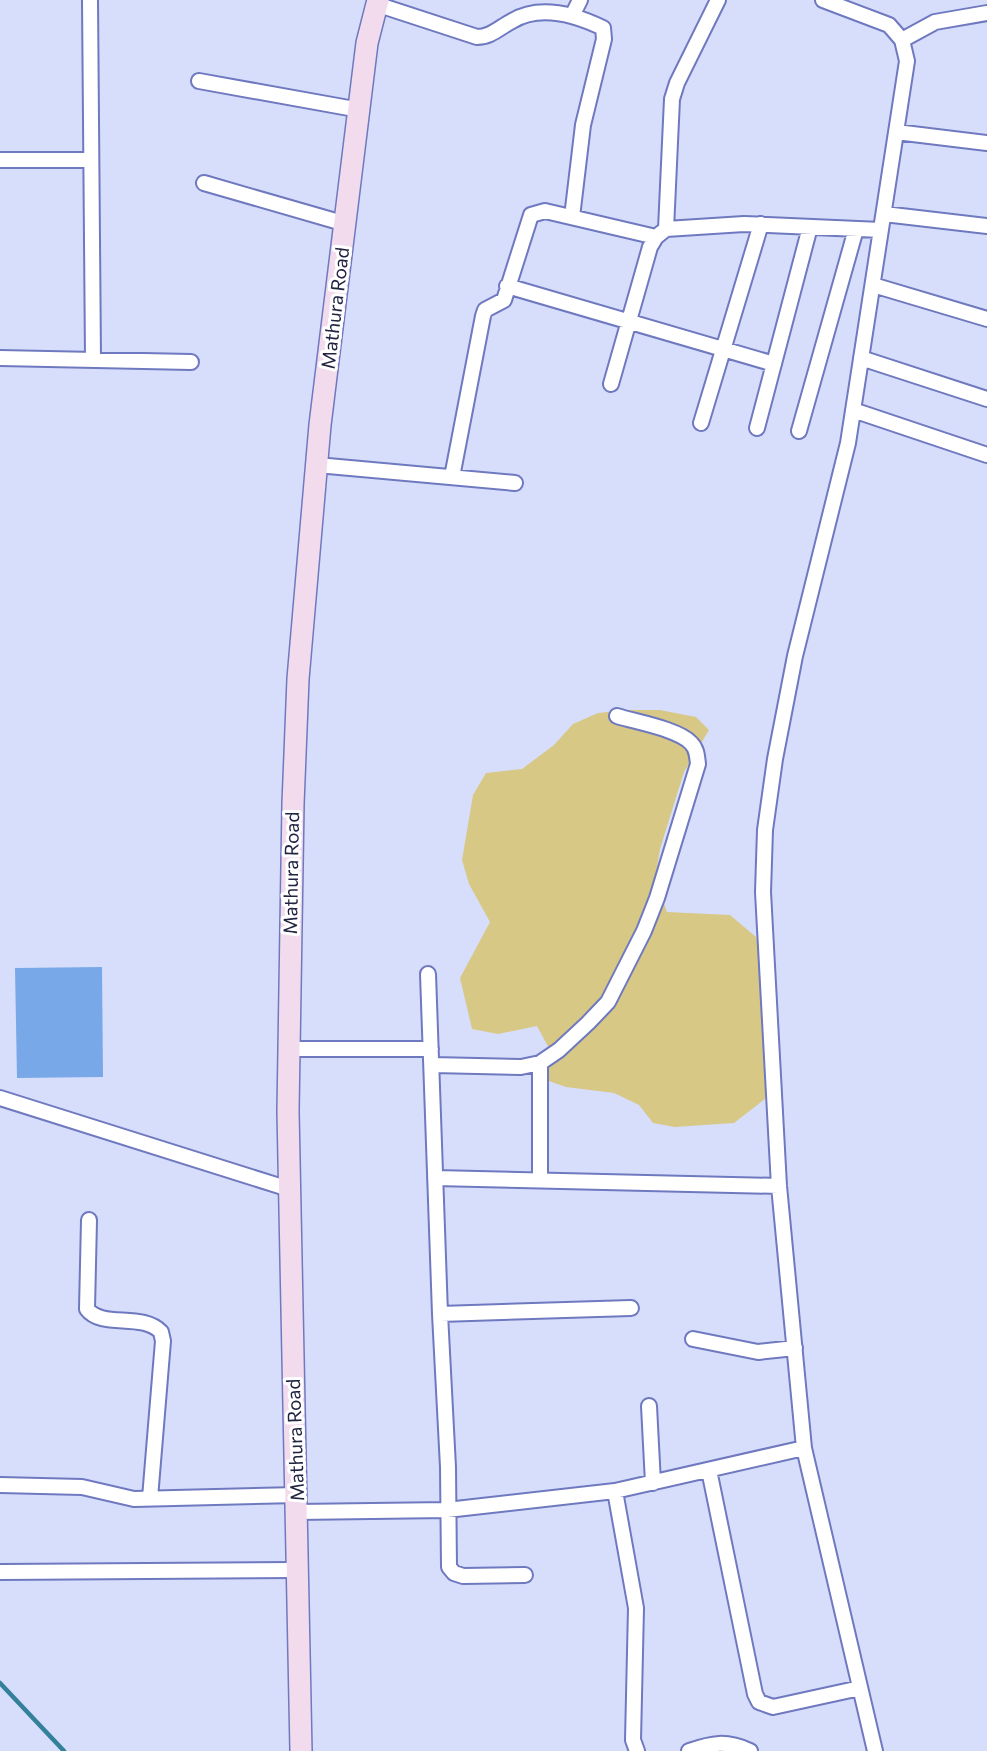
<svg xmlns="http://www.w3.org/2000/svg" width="987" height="1751" viewBox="0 0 987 1751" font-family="Commissioner,sans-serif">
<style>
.green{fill:#d8c885}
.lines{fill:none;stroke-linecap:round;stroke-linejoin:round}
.stream{stroke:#34809b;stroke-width:4.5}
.building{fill:#79a8e8}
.street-casing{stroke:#6f79bf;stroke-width:18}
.secondary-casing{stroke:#6f79bf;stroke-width:24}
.street{stroke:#fff;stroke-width:14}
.secondary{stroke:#f2dbec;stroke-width:21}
.labels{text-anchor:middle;stroke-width:6;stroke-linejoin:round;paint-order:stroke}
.street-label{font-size:19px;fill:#202441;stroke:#fff}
</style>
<rect width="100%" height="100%" fill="#d7defc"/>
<path class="green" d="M 627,710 L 660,710 L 696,717 L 709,730 L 684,772 L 660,849 L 655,879 L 667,912 L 730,915 L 756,937 L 771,1009 L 765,1099 L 734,1123 L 675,1127 L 653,1123 L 639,1105 L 614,1093 L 566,1087 L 543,1079 L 551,1052 L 537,1026 L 498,1034 L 472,1029 L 460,978 L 490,922 L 469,884 L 462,860 L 473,795 L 486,773 L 522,769 L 554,745 L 573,724 L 598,713 Z"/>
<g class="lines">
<path class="stream" d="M 0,1683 L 64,1751"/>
</g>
<path class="building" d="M 102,967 L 103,1077 L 17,1078 L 15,968 Z"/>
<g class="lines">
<g class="street-casing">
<path id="street" d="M 90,0 L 93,359
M 376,4 L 477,37 C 491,37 500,27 512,21 C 540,4 576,15 603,28 L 604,39 L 583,125 L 572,217
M 572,16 L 580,0
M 902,40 L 935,22 L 987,13
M 199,81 L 360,110
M 896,132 L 987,143
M 0,160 L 91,160
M 204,183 L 346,224
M 884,214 L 987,226
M 666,229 L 672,99 L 677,83 L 718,0
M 873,285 L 987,319
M 507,286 L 774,364
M 0,358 L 191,362
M 861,358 L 987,399
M 611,384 L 650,247 L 656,237 L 666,229 L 744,224 L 881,230
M 853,410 L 987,455
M 701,423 L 761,224
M 757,428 L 810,227
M 799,431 L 856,229
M 317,465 L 515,483
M 452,477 L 483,316 L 485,310 L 504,300 L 531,215 L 545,211 L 656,237
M 428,974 L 440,1314 L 448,1467 L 449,1567 L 454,1573 L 463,1576 L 525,1575
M 289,1049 L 431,1049
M 540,1063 L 540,1180
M 433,1065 L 521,1067 L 540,1063 L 559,1050 L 588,1023 L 608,1002 L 644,931 L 657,898 L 698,764 C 697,756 697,749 691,743 C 678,729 636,722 617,716
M 0,1098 L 289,1189
M 435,1178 L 779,1186
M 89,1220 L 87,1309 C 102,1329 142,1312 161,1332 L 163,1341 L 150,1498
M 440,1314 L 631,1308
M 693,1339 L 758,1352 L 795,1348
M 649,1406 L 653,1483
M 804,1448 L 875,1751
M 709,1470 L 755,1694 L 759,1702 L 773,1707 L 860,1688
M 0,1485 L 82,1487 L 134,1499 L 298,1495
M 615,1491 L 636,1608 L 633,1740 L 637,1751
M 297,1512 L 447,1510 L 615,1491 L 804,1448 L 779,1186 L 763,892 L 765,830 L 775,759 L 795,656 L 848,443 L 907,61 L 902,40 L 889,25 L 823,0
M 0,1572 L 297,1570
M 689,1751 C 712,1743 726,1740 750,1751"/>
</g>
<g class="secondary-casing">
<path id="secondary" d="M 301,1751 L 288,1111 L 293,804 L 298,679 L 320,425 L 367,43 L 378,0"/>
</g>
<use href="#street" class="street"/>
<use href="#secondary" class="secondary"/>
</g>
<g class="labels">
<g class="street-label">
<text transform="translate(335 308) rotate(-83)" y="7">Mathura Road</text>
<text transform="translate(291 873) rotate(-89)" y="7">Mathura Road</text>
<text transform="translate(295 1440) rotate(-92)" y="7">Mathura Road</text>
</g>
</g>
</svg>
